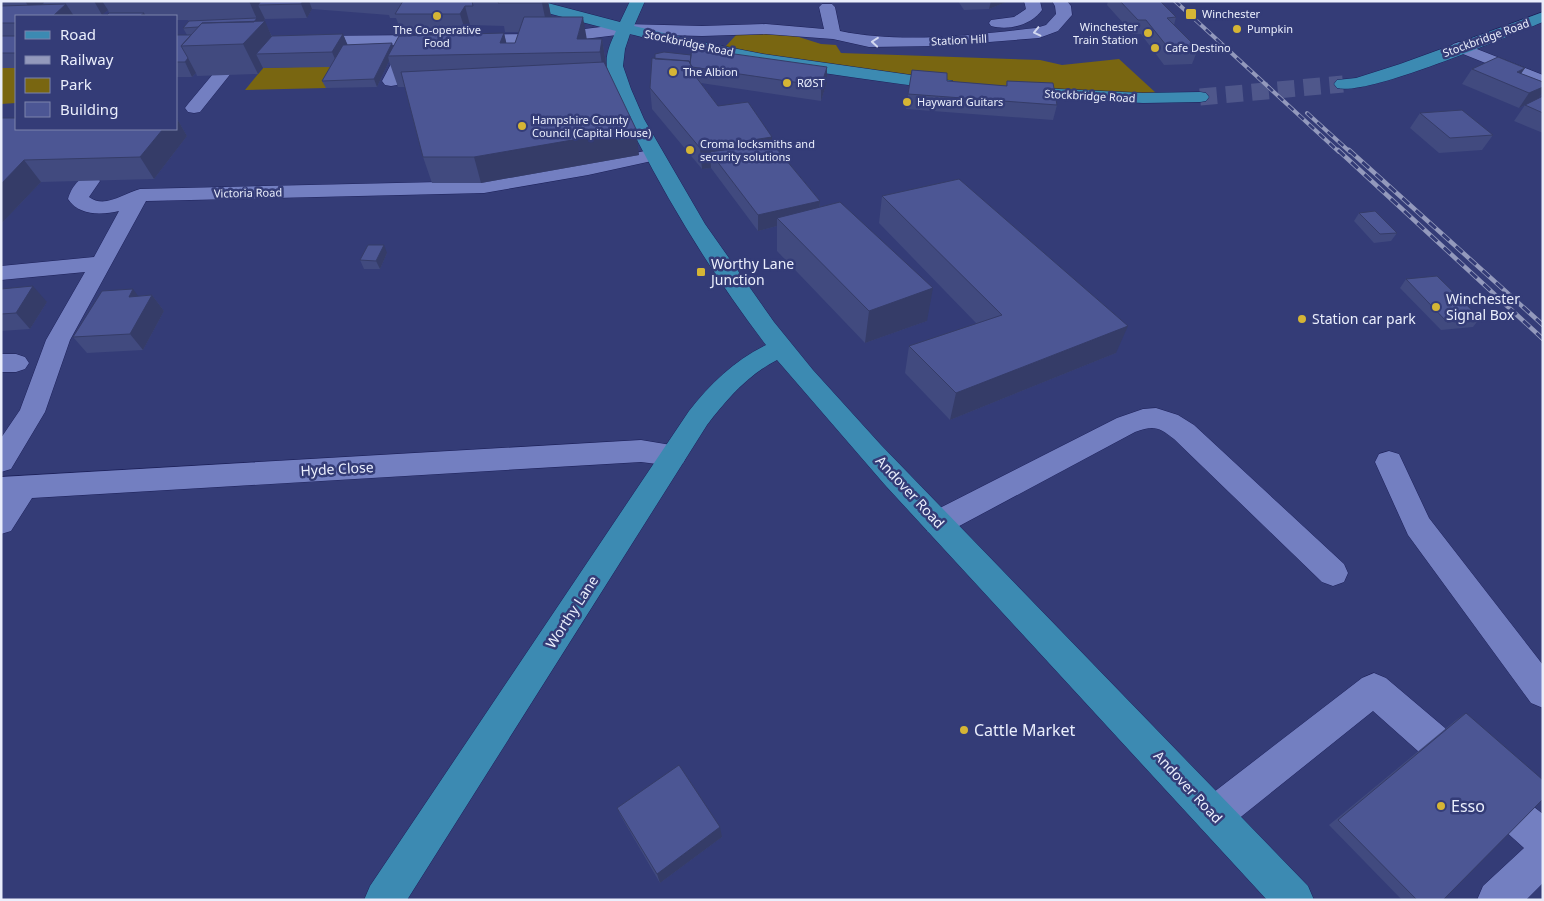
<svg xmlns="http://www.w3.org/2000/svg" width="1544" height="901" viewBox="0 0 1544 901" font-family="'Noto Sans',sans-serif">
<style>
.green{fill:#796611}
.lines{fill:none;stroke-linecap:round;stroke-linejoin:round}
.major-tunnel{stroke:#4f578b;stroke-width:17;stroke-dasharray:17 9;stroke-linecap:butt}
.minor-casing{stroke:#1c2059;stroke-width:1}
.major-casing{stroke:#1c2059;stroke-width:1}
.minor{fill:#737fc1;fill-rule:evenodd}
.major{fill:#3c8ab2;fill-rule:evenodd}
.rail-far1-casing{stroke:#9399bc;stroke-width:4}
.rail-casing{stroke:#9399bc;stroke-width:4.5}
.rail-far1{stroke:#343c77;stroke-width:2.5;stroke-dasharray:7;stroke-linecap:butt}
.rail{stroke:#343c77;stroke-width:3;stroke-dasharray:9;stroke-linecap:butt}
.wall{fill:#414a7f;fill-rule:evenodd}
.shaded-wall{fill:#353c68}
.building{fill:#4c5694;stroke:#353c68}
.oneway{stroke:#d2d8f0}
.poi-dot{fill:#d5b535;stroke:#343c77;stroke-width:2}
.labels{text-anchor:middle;stroke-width:5;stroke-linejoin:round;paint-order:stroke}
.far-poi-label{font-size:11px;fill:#eaeefc;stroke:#343c77;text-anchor:start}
.far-street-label{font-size:11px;fill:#eaeefc;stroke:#343c77}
.poi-label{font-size:14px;fill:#eaeefc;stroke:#343c77;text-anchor:start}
.street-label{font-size:14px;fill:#eaeefc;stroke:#343c77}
.near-poi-label{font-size:16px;fill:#eaeefc;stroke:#343c77;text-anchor:start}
</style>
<rect width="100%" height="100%" fill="#343c77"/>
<path class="green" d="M 786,33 L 821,44 L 836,45 L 841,53 L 1040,60 L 1062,65 L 1119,59 L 1156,93 L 1133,94 L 959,83 L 783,60 L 725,47 L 737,34 Z
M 338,66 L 326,88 L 245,90 L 263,68 Z
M 1,68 L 16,68 L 16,103 L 1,104 Z"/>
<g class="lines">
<path class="major-tunnel" d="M 1200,97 L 1343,84"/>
<g class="minor-casing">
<path id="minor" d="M 1024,1 L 1040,1 L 1042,10 C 1031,25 1009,31 991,26 L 989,23 L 991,20 L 1014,17 L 1026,9 Z
M 1052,1 L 1067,1 L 1071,6 L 1072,15 L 1058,31 L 1039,38 L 938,46 L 869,47 L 833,39 L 766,34 L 702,36 L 625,34 L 544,44 L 418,45 L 400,81 L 397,85 L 391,86 L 385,85 L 382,81 L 401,45 L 308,46 L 302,44 L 300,41 L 302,38 L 308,36 L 544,34 L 625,24 L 702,26 L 766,24 L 824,29 L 819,7 L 822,4 L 832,4 L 835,7 L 840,31 C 902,44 974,35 1036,28 L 1046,25 L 1056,14 L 1055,6 Z
M 244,42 L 250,44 L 252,47 L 200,112 L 194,113 L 188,112 L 185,108 L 188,104 L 238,44 Z
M 1459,42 L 1543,75 L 1543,86 L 1453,50 L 1451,47 L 1453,44 Z
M 654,149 L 661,151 L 664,155 L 661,159 L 588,175 L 484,193 L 146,201 L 70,340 L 45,412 L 11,469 L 1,472 L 1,438 L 20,410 L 46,340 L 85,272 L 1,280 L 1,266 L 94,257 L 119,211 C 102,215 79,216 68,199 C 72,185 82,173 97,177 L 100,181 L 89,197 C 105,209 124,193 140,189 L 484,181 L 588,163 Z
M 1,354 L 16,354 L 25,357 L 29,363 L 25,369 L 16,372 L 1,372 Z
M 1156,408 L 1178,415 L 1194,425 L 1344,564 L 1348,573 L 1344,582 L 1333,586 L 1322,582 L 1174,439 C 1159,427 1154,425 1135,432 L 948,532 L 938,535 L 928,532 L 923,523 L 928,514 L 1117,418 L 1143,409 Z
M 641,440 L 683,447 L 687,455 L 683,463 L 673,466 L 641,462 L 32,498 L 11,531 L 1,534 L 1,477 Z
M 1389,451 L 1399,454 L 1429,518 L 1543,665 L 1543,708 L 1531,703 L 1408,535 L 1375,462 L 1379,454 Z
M 1374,673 L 1386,678 L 1445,728 L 1450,740 L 1445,752 L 1432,758 L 1419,752 L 1373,711 L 1227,828 L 1214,834 L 1201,828 L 1195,815 L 1201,802 L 1362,678 Z
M 1517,798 L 1530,804 L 1543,814 L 1543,883 L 1526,900 L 1477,900 L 1483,886 L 1524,848 L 1504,830 L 1498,817 L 1504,804 Z"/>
</g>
<g class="major-casing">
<path id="major" d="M 511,1 L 540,1 L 620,22 L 630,1 L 645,1 L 634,26 L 702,42 L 763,54 L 953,81 L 956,85 L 953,89 L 947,90 C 840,76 734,62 630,34 L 625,49 L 623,66 L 631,89 L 644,119 L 705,224 L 774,322 L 813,370 L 881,445 L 1308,886 L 1314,900 L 1267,900 L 885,485 L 777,360 C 749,374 726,400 707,425 L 407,900 L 364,900 L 370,886 L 689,411 C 710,384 735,360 766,345 C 717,281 674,212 637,140 C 625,118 610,92 607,67 C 605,54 611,42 616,31 L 513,4 Z
M 1543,12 L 1543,22 C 1505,37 1369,96 1337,88 L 1334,84 L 1337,80 L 1356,78 L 1400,64 Z
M 1017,87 L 1143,93 L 1200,92 L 1206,93 L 1209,97 L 1206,101 L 1200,102 L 1143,103 L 1011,96 L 1008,92 L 1011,88 Z"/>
</g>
<use href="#minor" class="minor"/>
<use href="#major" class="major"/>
<g class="rail-far1-casing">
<path id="rail-far1" d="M 1175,1 L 1339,152
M 1307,113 L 1350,152"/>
</g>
<g class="rail-casing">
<path id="rail" d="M 1338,150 L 1543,339
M 1349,150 L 1543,325"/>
</g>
<use href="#rail-far1" class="rail-far1"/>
<use href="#rail" class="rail"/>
</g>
<path class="wall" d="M 1,1 L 548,1 L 551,17 L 587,39 L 602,39 L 607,68 L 639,155 L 481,183 L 432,183 L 423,157 L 405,87 L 398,87 L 389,61 L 377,87 L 326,88 L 322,81 L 331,67 L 263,68 L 258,74 L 197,76 L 196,73 L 192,77 L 176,77 L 176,35 L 187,35 L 183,28 L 189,21 L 188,20 L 176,20 L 176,16 L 106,16 L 109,13 L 108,10 L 102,15 L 16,16 L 16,68 L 1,68 ZM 312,9 L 389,15 L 390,18 L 396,18 L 402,34 L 466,33 L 470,25 L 504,26 L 505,32 L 519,32 L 515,43 L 506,43 L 504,33 L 393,47 L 392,43 L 347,45 L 343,34 L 272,36 L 264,21 L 265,19 L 307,18 Z
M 958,1 L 1009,1 L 989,9 L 964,10 Z
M 1108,1 L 1160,1 L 1176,17 L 1174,25 L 1198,49 L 1192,64 L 1164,65 L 1141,34 L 1133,34 L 1107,5 Z
M 652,58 L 827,82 L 821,101 L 701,83 L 718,106 L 772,143 L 820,201 L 820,207 L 927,321 L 865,343 L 777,251 L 777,226 L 758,231 L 711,168 L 702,169 L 652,109 L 650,88 Z
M 1472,69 L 1522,74 L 1543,82 L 1543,92 L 1538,99 L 1543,96 L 1543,133 L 1514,121 L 1525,105 L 1530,103 L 1519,108 L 1462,84 Z
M 912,70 L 947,81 L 1006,86 L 1007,81 L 1057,105 L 1053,120 L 906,109 Z
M 1420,113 L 1493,135 L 1482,150 L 1439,153 L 1410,128 Z
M 176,117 L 187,136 L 154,179 L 41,182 L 1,224 L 1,118 L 176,129 Z
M 882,196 L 1116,353 L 950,420 L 905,373 L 909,346 L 977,324 L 879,223 Z
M 1359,213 L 1397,233 L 1391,241 L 1374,243 L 1354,221 Z
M 387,253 L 380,269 L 364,269 L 360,260 Z
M 1406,279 L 1480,318 L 1473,327 L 1441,330 L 1400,288 Z
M 1,289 L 47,302 L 30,329 L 1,331 Z
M 152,295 L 164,311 L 143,350 L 87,353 L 73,337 L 138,296 Z
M 1466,713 L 1443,900 L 1402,900 L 1329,825 L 1456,720 Z
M 617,808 L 722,837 L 660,883 L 622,818 Z"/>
<path class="shaded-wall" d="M 25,1 L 43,1 L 44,3 L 32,12 Z
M 94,1 L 102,1 L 108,10 L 102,15 Z
M 249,1 L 278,1 L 258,5 L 265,19 L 260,26 Z
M 303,1 L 309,1 L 312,9 L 307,18 L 301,4 Z
M 543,1 L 548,1 L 552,21 L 548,32 L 542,3 Z
M 991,1 L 1009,1 L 989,9 Z
M 66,4 L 74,16 L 53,16 Z
M 465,6 L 470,25 L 466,33 L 460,14 Z
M 144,13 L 146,16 L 140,16 Z
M 583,17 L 588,46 L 577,39 Z
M 257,18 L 260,26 L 265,21 L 278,51 L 256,54 L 263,68 L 258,74 L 243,44 L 250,26 Z
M 504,33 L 509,54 L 500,43 Z
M 343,34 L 349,48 L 338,66 L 332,52 Z
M 602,39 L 607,69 L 605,83 L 600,52 Z
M 392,43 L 394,51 L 388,56 L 389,61 L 377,87 L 374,79 Z
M 188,58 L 196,73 L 192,77 L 185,62 Z
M 827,67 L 827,82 L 821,101 L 821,86 Z
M 1525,68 L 1515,83 L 1517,72 Z
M 1543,87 L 1543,92 L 1538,99 L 1519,108 L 1529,93 Z
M 176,117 L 187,136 L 154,179 L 140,157 L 163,129 L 176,129 Z
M 636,129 L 639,155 L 481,183 L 474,157 Z
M 772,137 L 772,159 L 710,152 L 711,168 L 702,169 L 700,148 Z
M 24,160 L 41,182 L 1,224 L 1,184 Z
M 820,201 L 819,216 L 777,218 L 777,226 L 758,231 L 758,215 Z
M 384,245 L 387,253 L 380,269 L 376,261 Z
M 33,286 L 47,302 L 30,329 L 16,313 Z
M 933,288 L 927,321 L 865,343 L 869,311 Z
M 133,289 L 145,305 L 129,297 Z
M 152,295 L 164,311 L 143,350 L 130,334 Z
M 1128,326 L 1116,353 L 950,420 L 956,393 Z
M 720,827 L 722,837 L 660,883 L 657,874 Z"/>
<path class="building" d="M 261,1 L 303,1 L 301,4 L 258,5 Z
M 403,1 L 472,1 L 473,6 L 465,6 L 460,14 L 395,14 Z
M 499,1 L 543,1 L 542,3 L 498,3 Z
M 1120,1 L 1160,1 L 1176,17 L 1167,18 L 1198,49 L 1170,50 L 1146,20 L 1138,20 Z
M 66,4 L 53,16 L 16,16 L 16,23 L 1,23 L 1,6 Z
M 109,13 L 144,13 L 140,16 L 106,16 Z
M 524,17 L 583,17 L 577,39 L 602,39 L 600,52 L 388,56 L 399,36 L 504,33 L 500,43 L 515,43 Z
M 257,18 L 254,22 L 202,23 L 198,27 L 183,28 L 189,21 Z
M 265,21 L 243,44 L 181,46 L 202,23 Z
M 343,34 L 332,52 L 256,54 L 272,36 Z
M 176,35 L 191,35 L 181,46 L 188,58 L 185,62 L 176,62 Z
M 1,36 L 16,36 L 16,53 L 1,53 Z
M 392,43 L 374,79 L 322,81 L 343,45 Z
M 692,48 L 827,67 L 821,86 L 692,67 L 690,63 Z
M 664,52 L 691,55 L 690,63 L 689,61 L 655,59 L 655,54 Z
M 1498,57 L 1525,68 L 1517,72 L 1543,82 L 1543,87 L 1529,93 L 1472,69 Z
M 652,58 L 689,61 L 696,77 L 718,106 L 748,102 L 772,137 L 700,148 L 650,88 Z
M 604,62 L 636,129 L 474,157 L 423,157 L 401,72 Z
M 912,70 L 947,73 L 947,81 L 1007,86 L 1007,81 L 1053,83 L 1057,105 L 908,94 Z
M 1543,96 L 1543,113 L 1525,105 Z
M 1462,110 L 1493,135 L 1450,138 L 1420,113 Z
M 1,118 L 16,118 L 16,129 L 163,129 L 140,157 L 24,160 L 1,184 Z
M 772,143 L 820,201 L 758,215 L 710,152 Z
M 959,179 L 1128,326 L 956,393 L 909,346 L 1002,315 L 882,196 Z
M 840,202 L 933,288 L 869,311 L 777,218 Z
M 1375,211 L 1397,233 L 1380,234 L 1359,213 Z
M 368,245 L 384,245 L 376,261 L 360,260 Z
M 1437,276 L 1480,318 L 1447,322 L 1406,279 Z
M 33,286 L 16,313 L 1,314 L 1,289 Z
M 133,289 L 129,297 L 152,295 L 130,334 L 73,337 L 102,291 Z
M 1466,713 L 1543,780 L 1543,799 L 1443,900 L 1417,900 L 1338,820 Z
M 679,765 L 720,827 L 657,874 L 617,808 Z"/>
<defs><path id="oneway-chevron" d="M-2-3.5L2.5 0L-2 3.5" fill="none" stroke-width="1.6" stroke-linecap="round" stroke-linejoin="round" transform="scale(1.25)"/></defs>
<g class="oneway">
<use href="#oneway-chevron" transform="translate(1037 32) rotate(167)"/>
<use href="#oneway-chevron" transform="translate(875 42) rotate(-175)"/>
</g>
<g class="poi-dot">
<rect x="1185" y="8" width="12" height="12" rx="2.5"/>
<circle cx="437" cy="16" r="5"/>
<circle cx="1237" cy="29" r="5"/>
<circle cx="1148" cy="33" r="5"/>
<circle cx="1155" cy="48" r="5"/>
<circle cx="673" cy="72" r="5"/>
<circle cx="787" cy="83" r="5"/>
<circle cx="907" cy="102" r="5"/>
<circle cx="522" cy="126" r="5"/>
<circle cx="690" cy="150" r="5"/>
<rect x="696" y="267" width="10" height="10" rx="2.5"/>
<circle cx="1436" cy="307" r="5"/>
<circle cx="1302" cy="319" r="5"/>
<circle cx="964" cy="730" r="5"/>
<circle cx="1441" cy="806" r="5"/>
</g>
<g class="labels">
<g class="far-poi-label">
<text x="1202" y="18">Winchester</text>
<text x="1138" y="31" text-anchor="end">Winchester<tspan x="1138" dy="13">Train Station</tspan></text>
<text x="1247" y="33">Pumpkin</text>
<text x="437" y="34" text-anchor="middle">The Co-operative<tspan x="437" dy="13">Food</tspan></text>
<text x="1165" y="52">Cafe Destino</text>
<text x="683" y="76">The Albion</text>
<text x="797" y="87">RØST</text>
<text x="917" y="106">Hayward Guitars</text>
<text x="532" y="124">Hampshire County<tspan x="532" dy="13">Council (Capital House)</tspan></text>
<text x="700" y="148">Croma locksmiths and<tspan x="700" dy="13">security solutions</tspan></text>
</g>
<g class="far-street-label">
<text transform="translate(1486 38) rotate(-20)" y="4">Stockbridge Road</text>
<text transform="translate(959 40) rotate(-3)" y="4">Station Hill</text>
<text transform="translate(689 43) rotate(12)" y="4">Stockbridge Road</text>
<text transform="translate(1090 96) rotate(3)" y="4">Stockbridge Road</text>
<text transform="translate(248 193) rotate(-1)" y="4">Victoria Road</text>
</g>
<g class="poi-label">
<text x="711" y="269">Worthy Lane<tspan x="711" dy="16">Junction</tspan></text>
<text x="1446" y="304">Winchester<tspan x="1446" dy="16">Signal Box</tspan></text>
<text x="1312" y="324">Station car park</text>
</g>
<g class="street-label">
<text transform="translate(337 469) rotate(-3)" y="5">Hyde Close</text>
<text transform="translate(910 492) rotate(47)" y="5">Andover Road</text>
<text transform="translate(572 612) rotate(-57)" y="5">Worthy Lane</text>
<text transform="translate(1188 787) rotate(47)" y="5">Andover Road</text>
</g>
<g class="near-poi-label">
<text x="974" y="736">Cattle Market</text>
<text x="1451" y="812">Esso</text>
</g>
</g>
<rect width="1544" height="901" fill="none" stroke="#eaeefc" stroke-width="5"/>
<rect x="15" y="15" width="162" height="115" fill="#343c77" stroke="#7d83ac"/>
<rect x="25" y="31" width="25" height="8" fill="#3c8ab2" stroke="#7d83ac"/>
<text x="60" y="40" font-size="15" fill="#eaeefc">Road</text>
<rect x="25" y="56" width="25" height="8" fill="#9399bc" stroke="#7d83ac"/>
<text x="60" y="65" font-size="15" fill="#eaeefc">Railway</text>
<rect x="25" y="78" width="25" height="15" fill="#796611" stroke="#7d83ac"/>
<text x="60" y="90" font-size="15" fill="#eaeefc">Park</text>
<rect x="25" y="102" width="25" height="15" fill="#4c5694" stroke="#7d83ac"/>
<text x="60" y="115" font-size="15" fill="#eaeefc">Building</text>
</svg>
